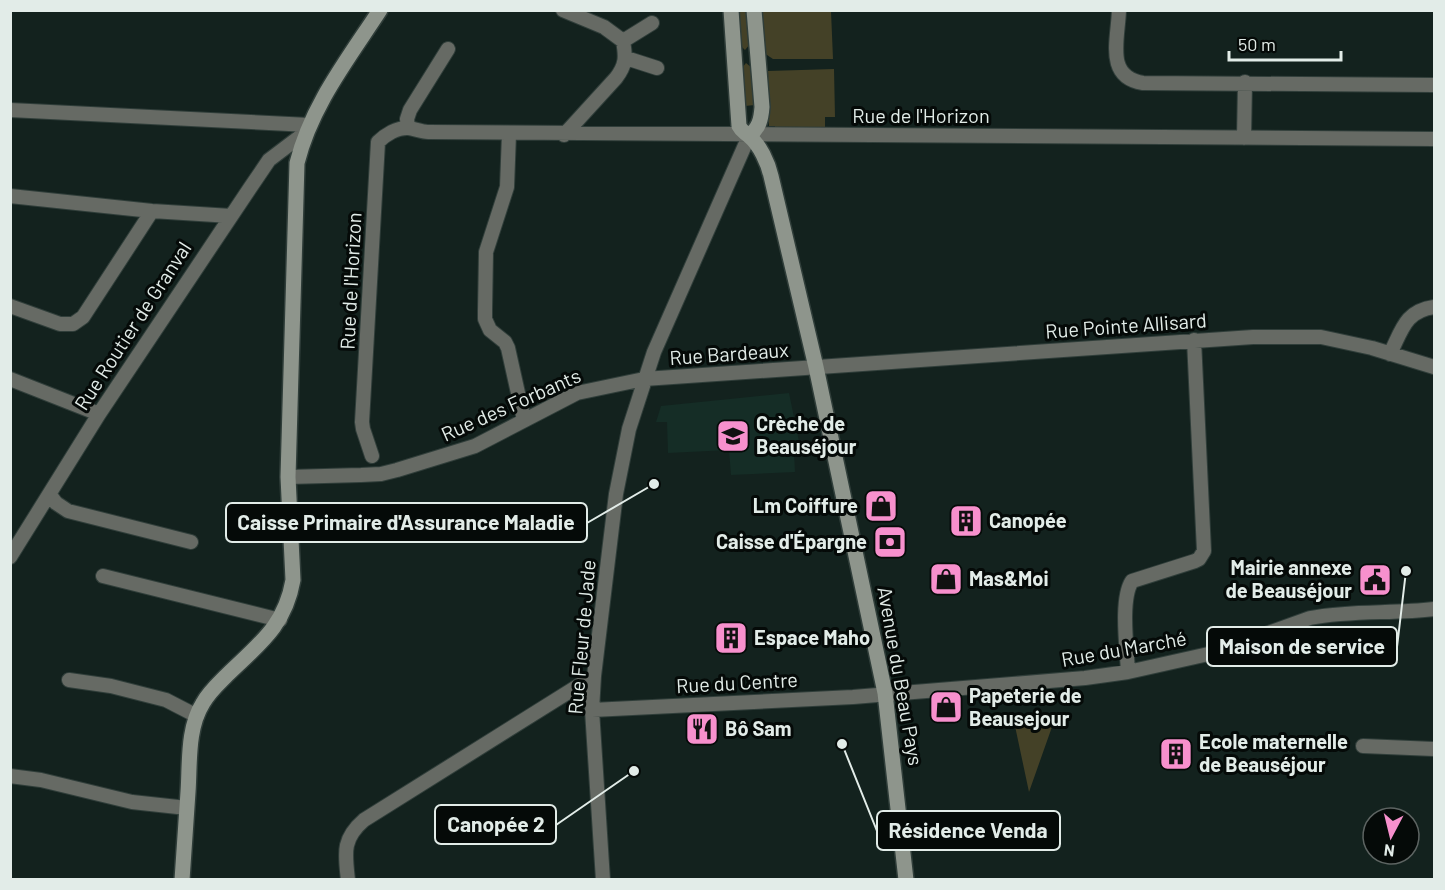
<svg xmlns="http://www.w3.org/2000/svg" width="1445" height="890" viewBox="0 0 1445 890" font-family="Barlow,sans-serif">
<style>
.built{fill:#152d26}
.green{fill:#444127}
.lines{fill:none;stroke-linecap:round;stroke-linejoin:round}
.street-casing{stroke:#303e3a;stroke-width:16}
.secondary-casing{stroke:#303e3a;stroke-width:18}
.street{stroke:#666a64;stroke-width:14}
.secondary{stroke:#8e958c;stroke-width:15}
.labels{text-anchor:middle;stroke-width:6;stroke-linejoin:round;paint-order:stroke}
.street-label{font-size:20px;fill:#e2ece8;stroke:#050a08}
.poi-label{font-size:20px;font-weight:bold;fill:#e2ece8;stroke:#050a08;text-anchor:start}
.leader{fill:none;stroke:#e2ece8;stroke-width:2}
.callout-dot{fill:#e2ece8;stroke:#050a08;stroke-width:2}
.callout{fill:#050a08;stroke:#e2ece8;stroke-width:2}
.callout-label{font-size:21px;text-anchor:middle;font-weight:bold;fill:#e2ece8}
</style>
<rect width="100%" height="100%" fill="#13221e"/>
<path class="built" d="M 789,393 L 801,451 L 794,452 L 795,472 L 731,475 L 729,450 L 668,453 L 667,422 L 656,422 L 661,406 Z"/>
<path class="green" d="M 737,11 L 748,11 L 750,44 L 745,50 L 739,44 Z
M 762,11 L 831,11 L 833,59 L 773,59 L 764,53 Z
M 746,63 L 752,68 L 755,105 L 745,106 L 742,68 Z
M 834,69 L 835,117 L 825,117 L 825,127 L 775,129 L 775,126 L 769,126 L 768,71 Z
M 1053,724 L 1029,792 L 1015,726 Z"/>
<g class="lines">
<g class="street-casing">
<path id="street" d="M 563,10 L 604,27 L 623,41 C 626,57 626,65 616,78 L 564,135
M 1119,10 C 1118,40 1105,77 1143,83 L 1434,85
M 623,41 L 652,23
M 626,58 L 657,68
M 10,110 L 309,125
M 408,128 L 407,119 L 410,110 L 448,49
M 509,134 L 507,187 L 486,252 L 485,311 L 485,319 L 490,330 L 505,342 L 508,348 L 524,420
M 1244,138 L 1245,82
M 10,196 L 152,211 L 231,216
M 10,306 L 60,324 L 73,324 L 83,317 L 152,211
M 1390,354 C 1402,330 1405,311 1434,307
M 10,379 L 99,414
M 372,456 L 363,429 L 362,422 L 378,142 C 385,135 397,127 409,128 C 415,129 422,132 428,132 L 1434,139
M 288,477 L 361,475 L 381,474 L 397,470 L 475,446 L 577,393 L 644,379 L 1253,337 L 1321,337 L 1372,348 L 1434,367
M 50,495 L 56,503 L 68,511 L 191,542
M 10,557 L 99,414 L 250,188 L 269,160 L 306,132
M 103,576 L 280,620
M 1128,672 C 1127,649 1120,599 1132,581 L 1195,561 L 1199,559 L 1204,551 L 1194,340
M 69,680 L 111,686 L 166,700 L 197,716
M 592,710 L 853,697 L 1085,678 L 1128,672 L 1213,653 L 1310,618 C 1351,610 1393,614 1434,609
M 1363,746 L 1434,749
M 10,776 L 41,780 L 132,802 L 187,808
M 348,880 C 345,853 342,839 364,820 L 594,676
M 603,880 L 592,710 L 594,676 L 616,494 L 629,429 L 654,352 L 749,136"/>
</g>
<g class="secondary-casing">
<path id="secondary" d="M 731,10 L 739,126 C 742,132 745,132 749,136 C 760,145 768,163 771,176 L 816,367 L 885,693 L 906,880
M 749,136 C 759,128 761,120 762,107 L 754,10
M 182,880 C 184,850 186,821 188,792 C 190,764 187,728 203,703 C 209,692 218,684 227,675 C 259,644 285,626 293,580 L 288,477 L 297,163 C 311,106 348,59 380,10"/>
</g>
<use href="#street" class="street"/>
<use href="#secondary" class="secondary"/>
</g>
<defs>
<g id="school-square" transform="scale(1.725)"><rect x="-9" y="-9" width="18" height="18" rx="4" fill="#f790cd" stroke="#050a08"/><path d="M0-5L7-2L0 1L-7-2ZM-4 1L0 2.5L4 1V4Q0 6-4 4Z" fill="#111"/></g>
<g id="shop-square" transform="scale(1.725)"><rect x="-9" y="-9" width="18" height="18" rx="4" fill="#f790cd" stroke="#050a08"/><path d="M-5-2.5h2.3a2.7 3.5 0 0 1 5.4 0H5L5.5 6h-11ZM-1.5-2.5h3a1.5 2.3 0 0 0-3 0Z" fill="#111"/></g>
<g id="building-square" transform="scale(1.725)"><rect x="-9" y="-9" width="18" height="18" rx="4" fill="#f790cd" stroke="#050a08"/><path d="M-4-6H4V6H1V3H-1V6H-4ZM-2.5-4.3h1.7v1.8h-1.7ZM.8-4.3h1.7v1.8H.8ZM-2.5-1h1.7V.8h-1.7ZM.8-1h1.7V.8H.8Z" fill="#111"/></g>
<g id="bank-square" transform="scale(1.725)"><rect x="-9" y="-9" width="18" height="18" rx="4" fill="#f790cd" stroke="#050a08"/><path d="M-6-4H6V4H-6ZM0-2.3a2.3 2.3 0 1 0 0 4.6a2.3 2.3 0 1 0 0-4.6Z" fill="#111"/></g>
<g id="civic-square" transform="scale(1.725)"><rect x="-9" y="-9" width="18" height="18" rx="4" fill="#f790cd" stroke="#050a08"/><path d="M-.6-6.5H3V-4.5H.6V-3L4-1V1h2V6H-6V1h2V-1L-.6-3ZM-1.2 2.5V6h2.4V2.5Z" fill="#111"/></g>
<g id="restaurant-square" transform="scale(1.725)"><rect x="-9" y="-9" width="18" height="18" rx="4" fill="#f790cd" stroke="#050a08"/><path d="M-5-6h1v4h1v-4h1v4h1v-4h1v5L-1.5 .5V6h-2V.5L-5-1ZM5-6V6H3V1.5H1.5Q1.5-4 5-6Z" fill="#111"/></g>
</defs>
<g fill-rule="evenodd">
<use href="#school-square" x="733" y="436"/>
<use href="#shop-square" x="881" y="506"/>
<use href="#building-square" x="966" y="521"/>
<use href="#bank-square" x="890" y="542"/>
<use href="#shop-square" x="946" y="579"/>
<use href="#civic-square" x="1375" y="580"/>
<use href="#building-square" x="731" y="638"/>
<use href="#shop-square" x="946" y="707"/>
<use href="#restaurant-square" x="702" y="729"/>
<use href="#building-square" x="1176" y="754"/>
</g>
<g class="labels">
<g class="street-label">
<text x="921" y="123">Rue de l'Horizon</text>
<text transform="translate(351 281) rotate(-87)" y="7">Rue de l'Horizon</text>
<text transform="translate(133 326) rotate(-57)" y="7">Rue Routier de Granval</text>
<text transform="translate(1126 326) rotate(-4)" y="7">Rue Pointe Allisard</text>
<text transform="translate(729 354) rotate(-4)" y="7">Rue Bardeaux</text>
<text transform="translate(511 405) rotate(-24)" y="7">Rue des Forbants</text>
<text transform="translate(582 637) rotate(-85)" y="7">Rue Fleur de Jade</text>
<text transform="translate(1124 649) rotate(-10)" y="7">Rue du Marché</text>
<text transform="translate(900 676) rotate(80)" y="7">Avenue du Beau Pays</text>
<text transform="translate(737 683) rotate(-3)" y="7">Rue du Centre</text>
</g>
<g class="poi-label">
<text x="756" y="431">Crèche de<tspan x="756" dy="23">Beauséjour</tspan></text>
<text x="858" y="513" text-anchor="end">Lm Coiffure</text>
<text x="989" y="528">Canopée</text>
<text x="867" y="549" text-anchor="end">Caisse d'Épargne</text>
<text x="1352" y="575" text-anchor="end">Mairie annexe<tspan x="1352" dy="23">de Beauséjour</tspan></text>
<text x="969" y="586">Mas&amp;Moi</text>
<text x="754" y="645">Espace Maho</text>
<text x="969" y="703">Papeterie de<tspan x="969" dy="23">Beausejour</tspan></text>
<text x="725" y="736">Bô Sam</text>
<text x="1199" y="749">Ecole maternelle<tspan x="1199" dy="23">de Beauséjour</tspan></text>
</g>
</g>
<path class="leader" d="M654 484L587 523M1406 571L1397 647M634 771L556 825M842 744L877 831"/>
<g class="callout-dot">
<circle cx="654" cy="484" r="6"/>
<circle cx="1406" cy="571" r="6"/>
<circle cx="634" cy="771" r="6"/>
<circle cx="842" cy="744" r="6"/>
</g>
<g class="callout">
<rect x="226" y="503" width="361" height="39" rx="6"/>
<rect x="1207" y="627" width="190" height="39" rx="6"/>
<rect x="435" y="805" width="121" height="39" rx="6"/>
<rect x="877" y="811" width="183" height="39" rx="6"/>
</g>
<g class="callout-label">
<text x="406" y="530">Caisse Primaire d'Assurance Maladie</text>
<text x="1302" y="654">Maison de service</text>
<text x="496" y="832">Canopée 2</text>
<text x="968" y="838">Résidence Venda</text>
</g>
<rect width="1445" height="890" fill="none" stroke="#e2ece8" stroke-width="24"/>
<g transform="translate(1391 836) rotate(187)"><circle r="28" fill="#050a08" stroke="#5d6462" stroke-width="1.5"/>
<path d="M0-4.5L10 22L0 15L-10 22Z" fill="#f790cd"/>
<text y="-9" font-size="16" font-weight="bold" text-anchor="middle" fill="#e2ece8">N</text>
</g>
<path d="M1229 51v9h112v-9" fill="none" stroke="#e2ece8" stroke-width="3"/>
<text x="1238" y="51" font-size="18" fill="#e2ece8" stroke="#050a08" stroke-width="4.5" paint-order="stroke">50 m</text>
</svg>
